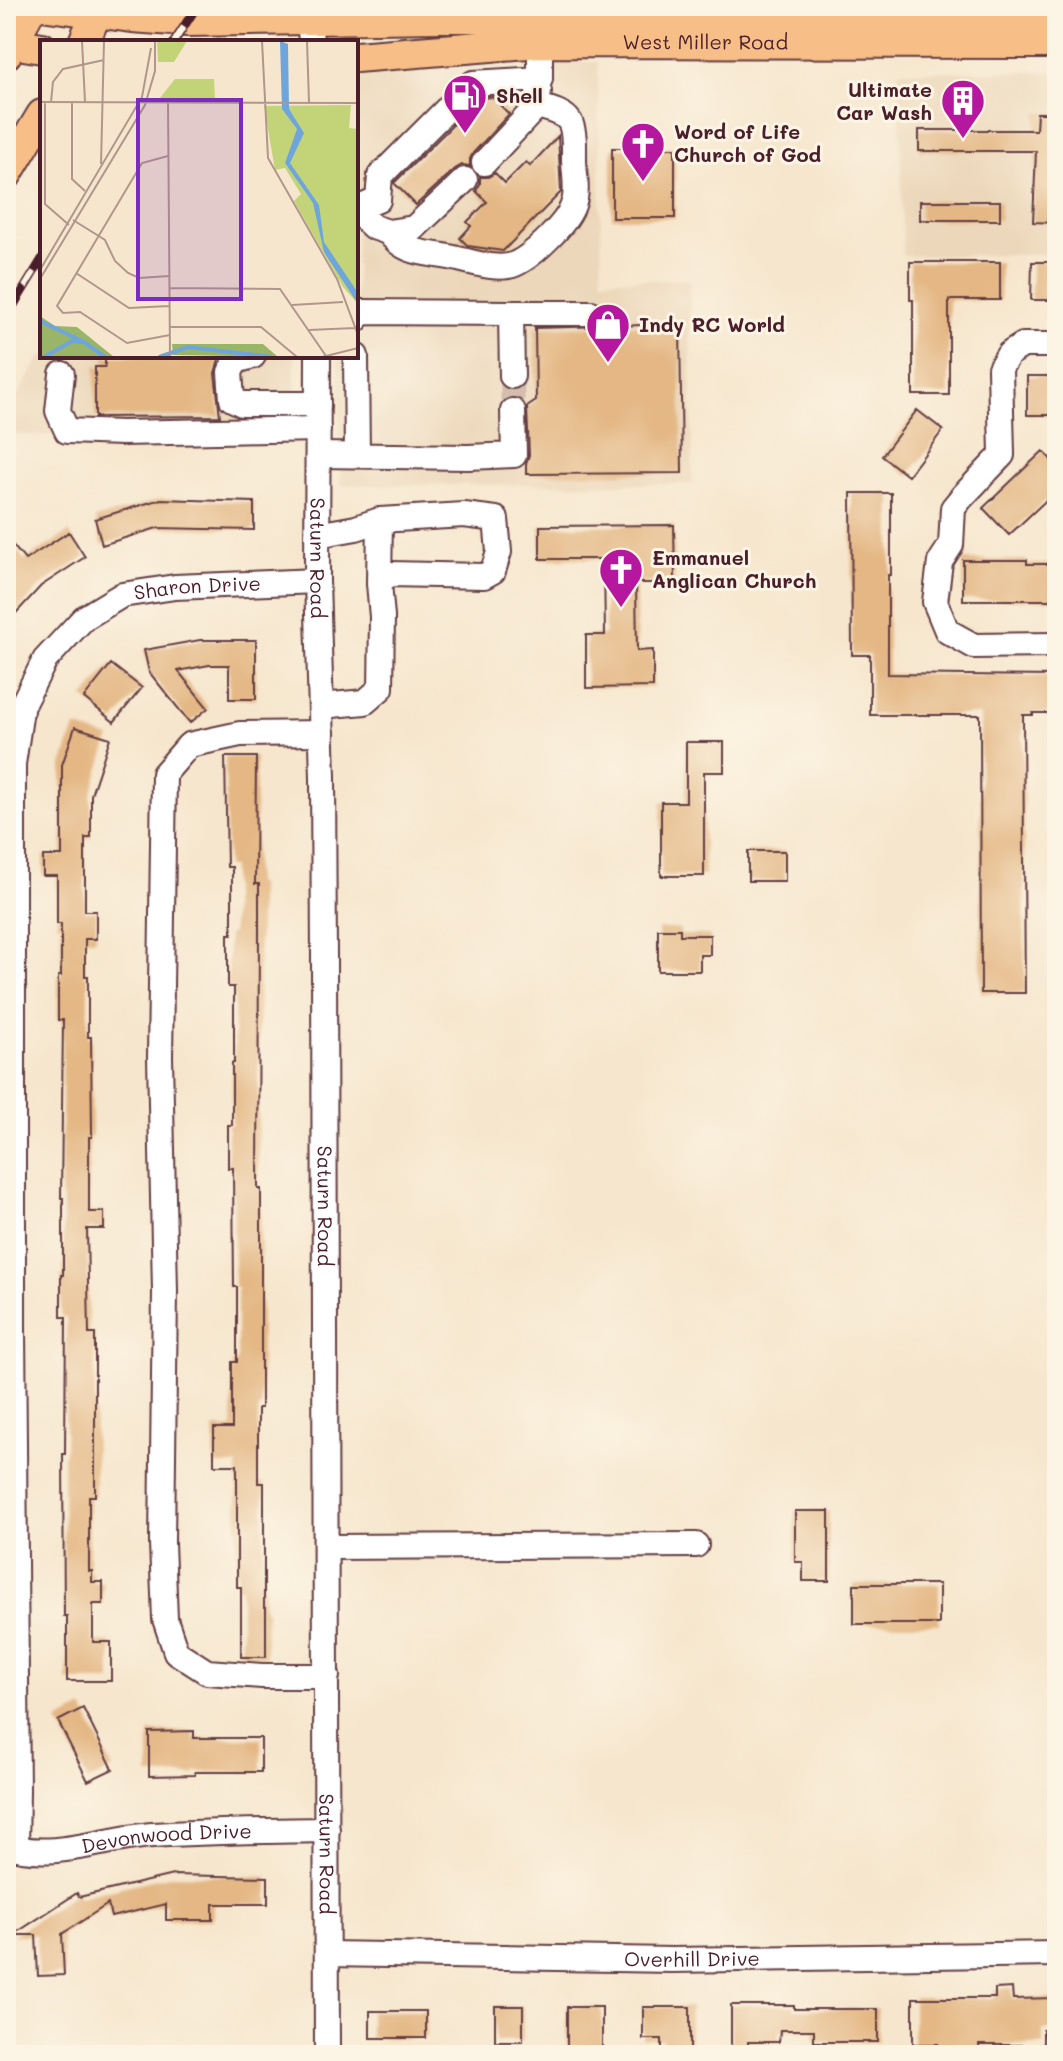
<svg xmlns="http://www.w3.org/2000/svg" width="1063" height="2061" viewBox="0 0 1063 2061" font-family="Mali,sans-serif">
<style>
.built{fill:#ecd7ba}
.building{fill:#e4b784}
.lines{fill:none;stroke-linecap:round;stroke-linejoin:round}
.minor-tunnel{stroke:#d4bead;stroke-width:24;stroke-dasharray:24 12;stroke-linecap:butt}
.minor-casing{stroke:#643d43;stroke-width:28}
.major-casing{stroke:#643d43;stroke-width:34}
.minor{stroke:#fff;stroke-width:24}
.major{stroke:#f7be87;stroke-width:30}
.rail-casing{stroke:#4a1f2b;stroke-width:9}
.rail{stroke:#fcf5e5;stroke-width:6;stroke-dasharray:18;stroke-linecap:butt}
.labels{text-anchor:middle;stroke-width:6;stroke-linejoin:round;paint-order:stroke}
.street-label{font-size:20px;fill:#4a1f2b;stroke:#fcf5e5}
.poi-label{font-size:20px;font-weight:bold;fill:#4a1f2b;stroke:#fcf5e5;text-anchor:start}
.inset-river{fill:none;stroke:#6da5dc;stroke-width:4}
.inset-road{fill:none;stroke:#b1968c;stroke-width:2}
.view{fill:#7b2cbf;fill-opacity:0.15;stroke:#7b2cbf;stroke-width:4}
.inset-edge{fill:none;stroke:#4a1f2b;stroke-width:4}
</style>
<rect width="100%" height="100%" fill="#fcf5e5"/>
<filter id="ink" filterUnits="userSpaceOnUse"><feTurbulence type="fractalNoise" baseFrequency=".0125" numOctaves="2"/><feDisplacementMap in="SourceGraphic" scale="16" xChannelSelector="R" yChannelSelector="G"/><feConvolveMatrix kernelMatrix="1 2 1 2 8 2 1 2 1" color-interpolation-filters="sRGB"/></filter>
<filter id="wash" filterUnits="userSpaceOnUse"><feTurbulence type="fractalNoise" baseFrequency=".006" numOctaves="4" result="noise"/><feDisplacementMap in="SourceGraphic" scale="32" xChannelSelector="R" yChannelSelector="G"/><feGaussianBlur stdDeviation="1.8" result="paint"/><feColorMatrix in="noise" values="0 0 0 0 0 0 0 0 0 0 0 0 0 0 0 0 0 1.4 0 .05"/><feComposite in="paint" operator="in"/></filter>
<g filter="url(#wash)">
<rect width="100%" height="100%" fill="#f6e6cd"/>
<path class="built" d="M 360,62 L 598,62 L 602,279 L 689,280 L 693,484 L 340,485 L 338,356 L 356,356 L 356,67 Z
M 899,71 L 1057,72 L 1057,254 L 903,256 Z
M 42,354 L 42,356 L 295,356 L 295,436 L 6,435 L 6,415 Z"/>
<g id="blocks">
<path class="building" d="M 492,97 L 509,114 L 473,153 L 470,159 L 470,166 L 462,165 L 455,169 L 416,205 L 394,183 L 480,98 Z
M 1037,113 L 1057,113 L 1057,223 L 1033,222 L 1036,151 L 919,151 L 919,130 L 1036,130 Z
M 558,136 L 561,192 L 503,251 L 468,246 L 460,238 L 471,226 L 467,222 L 487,202 L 476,191 L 480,184 L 480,177 L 488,177 L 495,173 L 505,183 L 526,162 L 530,166 Z
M 612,148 L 675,148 L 675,218 L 612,218 Z
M 920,201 L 1000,201 L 1000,220 L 920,220 Z
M 910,262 L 1000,262 L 1000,300 L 949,300 L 949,395 L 913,395 L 913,300 L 910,300 Z
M 1032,262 L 1055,262 L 1055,300 L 1031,300 Z
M 680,324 L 682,473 L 526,474 L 526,464 L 529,455 L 527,407 L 536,401 L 535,328 Z
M 105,356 L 220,356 L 215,373 L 220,416 L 95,417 L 95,367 L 105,367 Z
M 1027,376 L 1057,376 L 1057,415 L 1027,415 Z
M 917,410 L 943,430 L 908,476 L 882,456 Z
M 1043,451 L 1057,466 L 1057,490 L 1009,535 L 983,508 Z
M 851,493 L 891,493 L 891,575 L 888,575 L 888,674 L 1057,676 L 1057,713 L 1033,713 L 1033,715 L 1023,715 L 1025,993 L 981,993 L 980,715 L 870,715 L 870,655 L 852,655 Z
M 161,499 L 254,502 L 254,530 L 157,528 L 102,545 L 95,519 Z
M 674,525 L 675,583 L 636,583 L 637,651 L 653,650 L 653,687 L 586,688 L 586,635 L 605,635 L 604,559 L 540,559 L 540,526 Z
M 69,532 L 85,557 L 41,586 L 6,624 L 6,537 L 25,560 Z
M 963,560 L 1027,560 L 1027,564 L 1057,564 L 1057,600 L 963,600 Z
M 200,640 L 256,640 L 256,699 L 229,699 L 229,665 L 209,665 L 178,671 L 208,708 L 190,723 L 149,672 L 144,650 Z
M 111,664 L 142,688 L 114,722 L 84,698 Z
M 75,727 L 110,738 L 91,795 L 91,838 L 85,838 L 85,911 L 96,911 L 96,939 L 85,939 L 85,976 L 88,976 L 88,1037 L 91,1037 L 92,1137 L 89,1137 L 89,1212 L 104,1212 L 104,1229 L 87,1229 L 89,1334 L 95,1334 L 95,1496 L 89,1496 L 89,1571 L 92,1571 L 92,1582 L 103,1582 L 103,1604 L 93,1604 L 93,1642 L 111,1642 L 111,1681 L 67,1681 L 67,1616 L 64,1616 L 63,1454 L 65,1454 L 66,1317 L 61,1317 L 61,1275 L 63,1275 L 63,1198 L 61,1198 L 63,1020 L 58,1020 L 58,976 L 61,976 L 61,924 L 57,924 L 57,876 L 43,876 L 43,856 L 62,856 L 62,765 Z
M 686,742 L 724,742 L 724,772 L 704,772 L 704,876 L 661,876 L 661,802 L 686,802 Z
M 225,757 L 256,757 L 255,884 L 259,884 L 259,927 L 258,1189 L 261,1189 L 261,1408 L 258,1408 L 258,1483 L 264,1483 L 264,1608 L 266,1608 L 266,1657 L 241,1657 L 241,1587 L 237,1587 L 237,1465 L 214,1465 L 214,1428 L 232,1428 L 232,1362 L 237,1362 L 237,1287 L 234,1287 L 233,1168 L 228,1168 L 228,1125 L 232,1125 L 232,1063 L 234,1063 L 234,987 L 228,987 L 228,934 L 232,934 L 232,867 L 227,867 Z
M 748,851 L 785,851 L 785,881 L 748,881 Z
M 658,929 L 680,929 L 680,935 L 710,935 L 710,955 L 700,955 L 700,971 L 658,971 Z
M 795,1511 L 829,1511 L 829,1581 L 803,1581 L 803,1562 L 795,1562 Z
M 854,1584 L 939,1584 L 939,1624 L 854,1624 Z
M 83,1708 L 113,1769 L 88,1781 L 58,1721 Z
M 194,1731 L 194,1738 L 261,1738 L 261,1772 L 195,1772 L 195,1775 L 149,1776 L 149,1732 Z
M 173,1875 L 268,1877 L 268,1904 L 213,1904 L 213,1920 L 166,1920 L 166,1904 L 111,1917 L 108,1904 L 62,1934 L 64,1975 L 38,1976 L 36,1935 L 13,1935 L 77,1893 L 79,1897 Z
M 1012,1988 L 1013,1999 L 1057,1998 L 1057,2030 L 1043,2030 L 1043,2045 L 979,2045 L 979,2055 L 938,2055 L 938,2044 L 913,2044 L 913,1998 L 995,1998 L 995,1989 Z
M 731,2005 L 794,2005 L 794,2009 L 878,2009 L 878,2042 L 814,2042 L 814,2030 L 780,2030 L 779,2042 L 748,2042 L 748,2055 L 731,2055 Z
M 495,2006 L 523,2006 L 523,2041 L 495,2041 Z
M 567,2007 L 602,2007 L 602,2051 L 567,2051 Z
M 643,2007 L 690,2007 L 690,2055 L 662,2055 L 662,2039 L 643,2039 Z
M 370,2011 L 426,2011 L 426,2038 L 370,2038 Z"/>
</g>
</g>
<g filter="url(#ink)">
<use href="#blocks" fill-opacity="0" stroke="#643d43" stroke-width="2"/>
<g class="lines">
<path class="minor-tunnel" d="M 512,376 L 513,411"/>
<g class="minor-casing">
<g id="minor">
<path d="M 309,18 L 311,42"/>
<path d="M 484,163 L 537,106 L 539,91"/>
<path d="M 356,209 L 378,200 L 380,176 L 473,83 L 540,79 L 540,42"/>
<path d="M 356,211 L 373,227 L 388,232 L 414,228 L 465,180"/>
<path d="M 388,232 C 405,254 423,252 449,257 C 467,260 497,272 515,264 C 533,256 569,222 574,202 C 578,190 574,172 574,159 C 574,149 575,132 570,122 C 564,112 548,109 537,106"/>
<path d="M 511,313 L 591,313"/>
<path d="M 356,320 L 360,312 L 511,313 L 512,376"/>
<path d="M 1057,345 L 1023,345 L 1009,354 L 1000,368 L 1002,455 L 962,497 L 953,508 L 951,545 L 940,562 L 935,602 L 947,631 L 974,646 L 1057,645"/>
<path d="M 253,356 L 236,361 L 230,372 L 232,399 L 242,404 L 318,404"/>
<path id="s1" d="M 318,356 L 317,581 L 323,777 L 324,957 L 327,2055"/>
<path d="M 356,356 L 357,455"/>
<path d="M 62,374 L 58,411 L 67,431 L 122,433 L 318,429"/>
<path d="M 318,455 L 468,457 L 514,455 L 513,411"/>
<path d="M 317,535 L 356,528 L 380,520 L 464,515 L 496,519 L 499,552 L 493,571 L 484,576 L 389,574 L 379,583 L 382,617 L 381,688 L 365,702 L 321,706"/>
<path d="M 379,583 L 380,520"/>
<path id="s2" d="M 14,721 L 45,660 L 84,618 L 122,595 L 175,587 L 317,581"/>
<path d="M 322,733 L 240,734 L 189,745 L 164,774 L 160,1057 L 165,1291 L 162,1543 L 165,1619 L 176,1652 L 207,1672 L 262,1676 L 327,1676"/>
<path d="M 326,1547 L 696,1545"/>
<path id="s3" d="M 6,1845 C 53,1861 105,1838 153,1835 C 211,1831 270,1831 327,1830"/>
<path d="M 16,1848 L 17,1791 L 13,1329 L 13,764 L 21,710"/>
<path id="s4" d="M 328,1954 L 672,1960 L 1057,1954"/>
</g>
</g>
<g class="major-casing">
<g id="major">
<path d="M 48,6 L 132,17 L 188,21 L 440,17 L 1057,17"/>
<path d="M 6,42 L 42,48"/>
<path d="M 84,42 L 99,6"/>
<path d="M 6,54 L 32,6"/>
<path id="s5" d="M 356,57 L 540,42 L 1057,43"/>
<path d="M 6,175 L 42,115"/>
</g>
</g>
<use href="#minor" class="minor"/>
<use href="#major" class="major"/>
<g class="rail-casing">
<path id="rail" d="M 174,42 L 197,6
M 6,318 L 42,259"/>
</g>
<use href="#rail" class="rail"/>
</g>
</g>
<defs>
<g id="fuel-pin" transform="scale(2.3)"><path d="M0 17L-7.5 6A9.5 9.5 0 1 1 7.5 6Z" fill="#b5179e" stroke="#fcf5e5"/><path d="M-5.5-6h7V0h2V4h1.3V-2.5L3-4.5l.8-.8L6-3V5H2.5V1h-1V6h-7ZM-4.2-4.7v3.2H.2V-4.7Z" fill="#fff"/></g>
<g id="building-pin" transform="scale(2.3)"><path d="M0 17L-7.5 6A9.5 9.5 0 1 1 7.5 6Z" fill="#b5179e" stroke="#fcf5e5"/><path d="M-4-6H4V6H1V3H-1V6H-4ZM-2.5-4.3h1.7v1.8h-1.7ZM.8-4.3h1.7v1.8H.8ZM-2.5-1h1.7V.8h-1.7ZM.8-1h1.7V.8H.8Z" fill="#fff"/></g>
<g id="church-pin" transform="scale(2.3)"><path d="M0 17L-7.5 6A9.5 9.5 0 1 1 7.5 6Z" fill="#b5179e" stroke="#fcf5e5"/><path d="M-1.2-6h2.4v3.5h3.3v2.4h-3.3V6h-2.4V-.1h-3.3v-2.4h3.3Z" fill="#fff"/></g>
<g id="shop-pin" transform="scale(2.3)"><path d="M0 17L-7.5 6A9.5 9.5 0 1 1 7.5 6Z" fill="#b5179e" stroke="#fcf5e5"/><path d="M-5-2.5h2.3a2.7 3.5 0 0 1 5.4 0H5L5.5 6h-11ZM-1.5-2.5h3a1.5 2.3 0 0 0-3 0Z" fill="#fff"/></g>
</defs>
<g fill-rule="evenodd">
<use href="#fuel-pin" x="465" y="96"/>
<use href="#building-pin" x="963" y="101"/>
<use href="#church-pin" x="643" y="144"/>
<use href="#shop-pin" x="608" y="325"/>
<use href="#church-pin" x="621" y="570"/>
</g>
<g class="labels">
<g class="street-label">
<text dy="7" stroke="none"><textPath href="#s5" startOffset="350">West Miller Road</textPath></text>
<text dy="7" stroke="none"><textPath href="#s1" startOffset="202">Saturn Road</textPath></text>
<text dy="7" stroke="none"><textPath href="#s2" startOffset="246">Sharon Drive</textPath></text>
<text dy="7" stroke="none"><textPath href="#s1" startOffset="850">Saturn Road</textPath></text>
<text dy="7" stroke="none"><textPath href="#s3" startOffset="162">Devonwood Drive</textPath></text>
<text dy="7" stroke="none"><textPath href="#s1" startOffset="1498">Saturn Road</textPath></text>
<text dy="7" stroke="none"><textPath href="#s4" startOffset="364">Overhill Drive</textPath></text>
</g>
<g class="poi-label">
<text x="932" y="97" text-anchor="end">Ultimate<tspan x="932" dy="23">Car Wash</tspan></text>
<text x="496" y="103">Shell</text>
<text x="674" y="139">Word of Life<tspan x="674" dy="23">Church of God</tspan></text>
<text x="639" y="332">Indy RC World</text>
<text x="652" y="565">Emmanuel<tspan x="652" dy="23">Anglican Church</tspan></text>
</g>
</g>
<g transform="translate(40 40)">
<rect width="318" height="318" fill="#f6e6cd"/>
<path d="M 117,1 L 147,1 L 134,22 L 118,22 ZM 135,39 L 174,39 L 175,59 L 120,58 ZM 311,65 L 309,88 L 318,89 L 318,264 L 303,247 L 254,161 L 261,154 L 245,128 L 235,130 L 224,66 Z" fill="#c2d477"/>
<path d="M 0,276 L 15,286 L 37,287 L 74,317 L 0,317 ZM 132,304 L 223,304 L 238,317 L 133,315 Z" fill="#99b668"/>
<path d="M 240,1 L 248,4 L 249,69 L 264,93 L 250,123 L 279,165 L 284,202 L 318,253 L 318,264 L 284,212 L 273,163 L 245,123 L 257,89 L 242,69 Z" fill="#6da5dc"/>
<path class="inset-river" d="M 0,281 L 44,302M 4,317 L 32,301 L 44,302 L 65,317M 119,317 L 148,307 L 232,317"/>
<path class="inset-road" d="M 42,1 L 45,62M 222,1 L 228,118 L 297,239 L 318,295M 267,1 L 269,62M 128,61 L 130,317M 0,62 L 318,63M 5,62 L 5,164 L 29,185M 11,62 L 13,42 L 23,29 L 64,20M 32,62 L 32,139 L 45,151M 128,116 L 102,123 L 17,266 L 23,273 L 40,272 L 87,303 L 130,295M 61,124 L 64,1M 33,180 L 65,200 L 75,221 L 88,233 L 99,238 L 129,236M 0,230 L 102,57 L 111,8M 36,233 L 89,268 L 129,266M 99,238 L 99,131M 0,239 L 105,65 L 115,31 L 115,1M 129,248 L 240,249 L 286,316M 252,265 L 303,262M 130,287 L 221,287 L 257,317M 269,290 L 315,288M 282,317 L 318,308"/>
<path class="view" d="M 98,60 L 201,60 L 201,259 L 98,259 Z"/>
<rect width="318" height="318" class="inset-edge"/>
</g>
<rect width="1063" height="2061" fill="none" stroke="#fcf5e5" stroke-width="32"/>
</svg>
